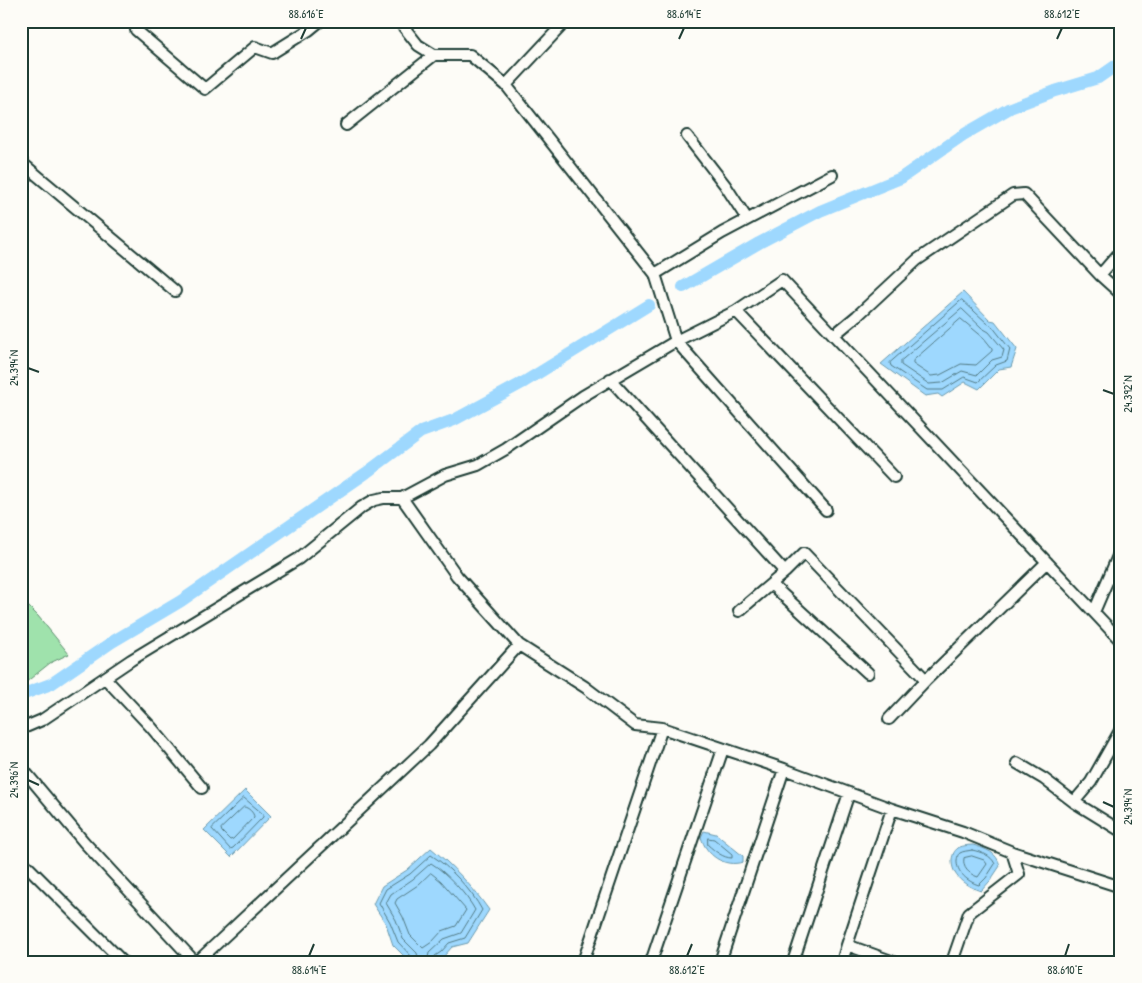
<svg xmlns="http://www.w3.org/2000/svg" width="1142" height="983" viewBox="0 0 1142 983" font-family="'Patrick Hand',sans-serif">
<style>
.green{fill:#9fe2ac;stroke:#5f9070}
.water{fill:#9ed8fe;stroke:#6b9aad}
.lines{fill:none;stroke-linecap:round;stroke-linejoin:round}
.shore{stroke:#527b85;stroke-width:1}
.canal{stroke:#9ed8fe;stroke-width:12}
.street-casing{stroke:#1f3d34;stroke-width:14}
.street{stroke:#fdfcf7;stroke-width:10}
.ticks{fill:none;stroke:#1f3d34;stroke-width:2}
.neatline{fill:none;stroke:#1f3d34;stroke-width:2}
.ticks-label{font-size:12px;text-anchor:middle;fill:#1f3d34}
</style>
<rect width="100%" height="100%" fill="#fdfcf7"/>
<filter id="ink" filterUnits="userSpaceOnUse"><feTurbulence type="fractalNoise" baseFrequency=".02" numOctaves="2"/><feDisplacementMap in="SourceGraphic" scale="10" xChannelSelector="R" yChannelSelector="G"/><feConvolveMatrix kernelMatrix="1 2 1 2 8 2 1 2 1" color-interpolation-filters="sRGB"/></filter>
<g filter="url(#ink)">
<path class="green" d="M 21,599 L 38,616 L 69,654 L 50,663 L 25,683 L 21,685 Z"/>
<path class="water" d="M 963,292 L 990,320 L 995,321 L 1017,349 L 1011,367 L 999,369 L 979,389 L 965,382 L 942,397 L 938,394 L 925,396 L 881,364 Z
M 245,790 L 271,816 L 231,857 L 204,830 Z
M 704,831 L 716,834 L 743,856 L 743,862 C 724,868 706,855 701,837 Z
M 973,845 C 986,849 997,852 1000,866 L 990,881 L 981,891 C 965,886 951,876 952,859 C 953,854 954,851 958,848 C 961,846 968,845 973,845 Z
M 431,848 C 453,866 472,886 489,910 L 468,943 L 452,947 L 444,956 L 435,962 L 410,962 L 393,945 L 386,924 L 373,904 L 382,886 L 407,870 Z"/>
<g class="lines">
<path class="shore" d="M 962,300 L 987,323 L 992,326 L 1010,349 L 1007,361 L 996,365 L 978,382 L 964,377 L 943,390 L 927,390 L 891,366 L 890,363 Z
M 962,309 L 982,328 L 989,332 L 1004,350 L 1002,357 L 992,360 L 977,375 L 962,371 L 942,383 L 929,384 L 901,365 L 901,361 Z
M 961,319 L 984,338 L 992,348 L 992,351 L 976,365 L 961,364 L 940,375 L 931,376 L 913,364 L 913,361 Z
M 244,798 L 263,814 L 263,817 L 233,848 L 230,849 L 212,829 Z
M 244,807 C 248,807 254,813 254,817 L 233,839 L 230,840 L 222,832 L 221,829 Z
M 708,838 L 714,839 L 732,854 L 732,858 C 723,858 715,851 708,845 Z
M 972,850 C 981,852 991,855 995,864 L 986,878 L 979,885 C 968,882 956,872 957,860 C 958,856 957,855 960,853 C 963,851 968,851 972,850 Z
M 972,856 L 984,860 L 987,864 L 978,877 C 969,874 962,868 964,858 Z
M 431,873 L 441,881 L 466,910 L 456,926 L 442,931 L 432,942 L 423,948 L 410,935 L 403,917 L 395,903 L 397,899 L 418,885 Z
M 413,962 L 412,957 L 398,942 L 390,922 L 379,903 L 386,889 L 410,874 L 431,855 C 449,866 472,891 482,910 L 465,938 L 449,943 L 441,952 L 435,956 L 433,962
M 419,962 L 417,953 L 403,939 L 396,920 L 386,903 L 391,894 L 413,879 L 431,863 C 446,872 467,895 475,910 L 461,933 L 444,939 L 429,953 L 427,962"/>
<path class="canal" d="M 683,287 L 759,243 L 820,211 L 901,178 L 963,135 L 1010,108 L 1055,91 L 1098,78 L 1121,62
M 21,695 L 51,684 L 112,642 L 181,601 L 366,473 L 421,432 L 454,420 L 524,382 L 649,305"/>
<g class="street-casing">
<path id="street" d="M 399,21 L 418,45 L 434,55 L 470,55 L 506,85 L 655,274 L 676,341 L 826,510
M 136,30 L 205,89 L 255,47 L 272,53 L 309,30 L 320,21
M 506,85 L 566,21
M 346,125 L 434,55
M 687,136 L 725,185 L 747,219
M 21,162 L 175,291
M 655,274 L 722,233 L 832,175
M 1100,275 L 1121,251
M 736,311 L 894,477
M 834,335 L 857,316 L 917,260 L 1013,195 L 1024,194 L 1100,275 L 1121,294
M 610,379 L 785,572
M 771,584 L 868,673
M 739,611 L 785,572 L 804,553 L 926,680
M 1094,612 L 1121,549
M 105,678 L 151,727 L 202,788
M 889,719 L 926,680 L 1047,562
M 662,728 L 635,725 L 585,687 L 519,645 L 457,576 L 402,498 L 445,475 L 478,465 L 506,449 L 583,396 L 676,341 L 736,311 L 782,280 L 1121,641
M 21,729 L 42,720 L 131,660 L 298,559 L 362,507 L 374,500 L 383,498 L 402,498
M 1017,763 L 1044,779 L 1074,802 L 1121,831
M 21,767 L 84,842 L 195,962
M 1074,802 L 1091,782 L 1121,729
M 21,860 L 123,962
M 847,945 L 892,809
M 197,962 L 429,745 L 519,645
M 583,962 L 662,728 L 784,769 L 892,809 L 963,832 L 1012,852 L 1121,887
M 651,962 L 723,749
M 720,962 L 784,769
M 793,962 L 849,793
M 842,962 L 847,945 L 894,962
M 952,962 L 969,913 L 1019,874 L 1012,852"/>
</g>
<use href="#street" class="street"/>
</g>
</g>
<path class="ticks" d="M 301,39 L 306,28M 679,39 L 684,28M 1057,39 L 1062,28M 28,368 L 39,372M 1103,390 L 1114,394M 28,780 L 39,785M 1103,802 L 1114,807M 309,956 L 314,944M 687,956 L 692,944M 1065,956 L 1069,944"/>
<rect width="1142" height="983" fill="none" stroke="#fdfcf7" stroke-width="55"/>
<rect x="28" y="28" width="1086" height="928" class="neatline"/>
<g class="ticks-label">
<text x="306" y="18">88.616°E</text>
<text x="684" y="18">88.614°E</text>
<text x="1062" y="18">88.612°E</text>
<text transform="translate(14 368) rotate(-90)" y="4">24.394°N</text>
<text transform="translate(1128 394) rotate(-90)" y="4">24.392°N</text>
<text transform="translate(14 780) rotate(-90)" y="4">24.396°N</text>
<text transform="translate(1128 807) rotate(-90)" y="4">24.394°N</text>
<text x="309" y="974">88.614°E</text>
<text x="687" y="974">88.612°E</text>
<text x="1065" y="974">88.610°E</text>
</g>
</svg>
